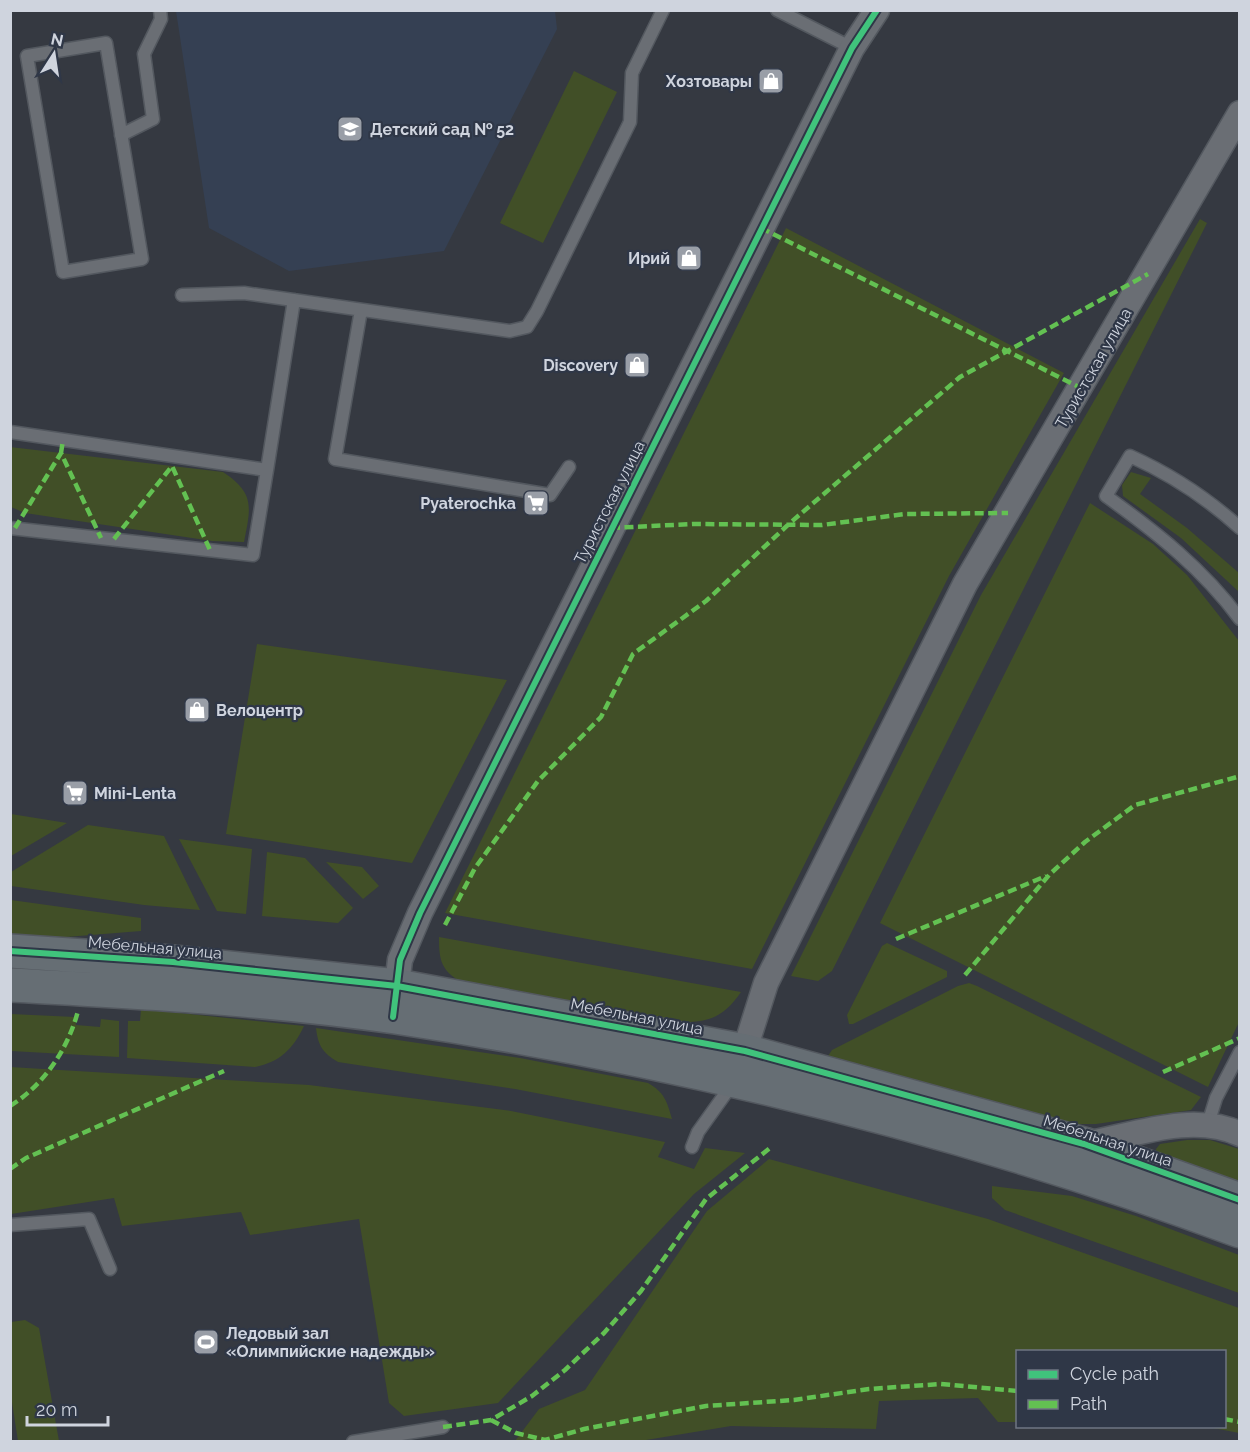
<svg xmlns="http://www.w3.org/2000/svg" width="1250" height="1452" viewBox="0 0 1250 1452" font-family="Raleway,sans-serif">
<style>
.built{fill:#354053}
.green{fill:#414f27}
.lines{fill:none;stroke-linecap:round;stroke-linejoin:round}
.lane-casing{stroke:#53585f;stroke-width:15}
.street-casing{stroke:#53585f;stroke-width:27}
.secondary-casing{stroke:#53585f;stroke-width:36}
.lane{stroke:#6a6e74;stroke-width:12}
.street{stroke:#6a6e74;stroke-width:24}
.secondary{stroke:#666e74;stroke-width:33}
.quiet{stroke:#63c152;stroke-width:4.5;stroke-dasharray:9 4.5;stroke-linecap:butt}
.cycleway-casing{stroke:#2f3747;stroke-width:10}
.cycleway{stroke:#40c37c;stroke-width:6}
.labels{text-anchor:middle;stroke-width:4.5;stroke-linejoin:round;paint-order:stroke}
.poi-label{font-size:16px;font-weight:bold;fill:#cfd4de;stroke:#2f3747;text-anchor:end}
.street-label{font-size:16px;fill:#cfd4de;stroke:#2f3747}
</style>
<rect width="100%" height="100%" fill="#353941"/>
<path class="built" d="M 555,11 L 557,29 L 444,251 L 289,271 L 209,228 L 176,11 Z"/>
<path class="green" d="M 574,71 L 617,92 L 543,243 L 500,223 Z
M 1200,219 L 1207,223 L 832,971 L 818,981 L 791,976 L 981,595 Z
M 786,228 L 1064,373 L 949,576 L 752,969 L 445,913 Z
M 10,447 L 223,472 C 255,493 251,507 244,542 L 212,541 L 25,513 L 11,507 Z
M 1131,472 L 1151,478 L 1140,494 L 1187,528 L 1239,573 L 1239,592 L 1181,538 L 1123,496 L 1122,485 Z
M 1090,503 L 1153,544 L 1187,575 L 1239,641 L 1239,1022 L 1208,1087 L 880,923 Z
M 257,644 L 507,680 L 412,863 L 226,834 Z
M 11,814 L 67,823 L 11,856 Z
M 88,825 L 164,836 L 200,910 L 144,905 L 11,886 L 11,872 Z
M 179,839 L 252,849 L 246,914 L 217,911 Z
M 267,852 L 305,858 L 353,908 L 338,923 L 262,916 Z
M 326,862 L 362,867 L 379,886 L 363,899 Z
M 11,900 L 141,918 L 141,931 L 66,937 L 11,936 Z
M 439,937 L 741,992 C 725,1015 712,1022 684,1022 L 458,980 C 440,969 439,957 439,937 Z
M 887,943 L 947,971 L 947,977 L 853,1024 L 849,1024 L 847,1015 L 882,946 Z
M 969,983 L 977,986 L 1201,1097 L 1191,1110 L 1096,1124 L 1073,1124 L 828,1056 L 832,1050 L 958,986 Z
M 141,1009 L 304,1026 C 293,1049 280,1062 255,1067 L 127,1058 L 128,1021 L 140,1021 Z
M 11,1014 L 75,1017 L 76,1025 L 100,1027 L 101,1019 L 119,1021 L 119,1057 L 11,1051 Z
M 316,1028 L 520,1058 L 648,1083 C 664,1092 667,1101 672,1119 L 515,1089 L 338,1062 C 323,1053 318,1046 316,1028 Z
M 10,1067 L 309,1085 L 511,1111 L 665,1142 L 658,1157 L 694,1169 L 705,1148 L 745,1153 L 694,1194 L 498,1403 L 404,1416 L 389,1403 L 359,1219 L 250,1235 L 241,1212 L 122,1226 L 114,1198 L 11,1214 Z
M 1187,1140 L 1210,1140 L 1239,1149 L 1239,1185 L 1157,1153 L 1156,1149 L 1160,1144 Z
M 769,1159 L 988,1219 L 1239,1308 L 1239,1433 L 1208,1427 L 1224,1426 L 1224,1352 L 1018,1352 L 1017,1422 L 998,1422 L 978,1398 L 879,1401 L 876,1429 L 731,1426 L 640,1441 L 515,1441 L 539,1409 L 585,1390 L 707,1211 Z
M 992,1186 L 1072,1196 L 1136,1216 L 1239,1255 L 1239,1293 L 1005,1210 L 992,1198 Z
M 25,1320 L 39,1328 L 59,1441 L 18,1441 L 11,1396 L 11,1322 Z"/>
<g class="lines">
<g class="lane-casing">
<path id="lane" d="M 777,10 L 852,48
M 106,43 L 142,259 L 63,272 L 27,56 Z
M 121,135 L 153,119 L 144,54 L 161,19 L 160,10
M 182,295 L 244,293 L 510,331 L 527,327 L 537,311 L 630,122 L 632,73 L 663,10
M 361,310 L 335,459 L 550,495 L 569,467
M 10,432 L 267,470 L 253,555 L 10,528
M 267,470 L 294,300
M 1240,528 C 1207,498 1170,474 1130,456 L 1106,496 C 1156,532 1203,569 1240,619
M 1208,1124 L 1216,1098 L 1240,1052
M 692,1147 L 698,1132 L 733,1083
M 10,1225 L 89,1219 L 110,1269
M 353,1442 L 443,1427"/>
</g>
<g class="street-casing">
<path id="street" d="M 395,1001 L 400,960 L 420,913 L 852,48 L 877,10
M 740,1065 L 766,983 L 965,584 L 1240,113
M 1086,1144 C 1134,1135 1193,1112 1240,1134"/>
</g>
<g class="secondary-casing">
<path id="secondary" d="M 10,951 L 173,962 L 397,986 L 745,1051 L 1084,1144 L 1240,1200
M 10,985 C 139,992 268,999 395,1017 C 683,1060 966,1129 1240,1231"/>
</g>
<use href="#lane" class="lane"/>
<use href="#street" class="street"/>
<use href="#secondary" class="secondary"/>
<path class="quiet" d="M 761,228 L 1081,388
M 61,453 L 63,440
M 15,528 L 61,453 L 101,538
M 611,528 L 693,524 L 822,525 L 905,514 L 1008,513
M 114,539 L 172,466 L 210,550
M 445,925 L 475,868 L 538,781 L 601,717 L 633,654 L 706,601 L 790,523 L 960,377 L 1148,274
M 896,939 L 1046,876
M 965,975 L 1049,875 L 1085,842 L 1135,805 L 1237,777 L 1240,774
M 1163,1072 L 1240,1038
M 10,1106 C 44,1085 68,1049 78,1011
M 10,1169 L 26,1158 L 224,1071
M 1224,1419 L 1240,1422
M 491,1420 L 516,1433 L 545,1440 L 584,1429 L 706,1406 L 794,1400 L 869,1389 L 941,1384 L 1018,1391
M 443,1427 L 491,1420 L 532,1396 L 565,1370 L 604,1333 L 641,1291 L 706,1199 L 770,1148"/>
<g class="cycleway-casing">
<path id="cycleway" d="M 10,951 L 173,962 L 397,986 L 745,1051 L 1084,1144 L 1240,1200
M 393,1017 L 400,960 L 420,913 L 852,48 L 877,10"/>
</g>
<use href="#cycleway" class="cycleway"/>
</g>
<defs>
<g id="shop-square" transform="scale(1.35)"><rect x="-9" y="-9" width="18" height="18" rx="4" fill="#999ea7" stroke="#2f3747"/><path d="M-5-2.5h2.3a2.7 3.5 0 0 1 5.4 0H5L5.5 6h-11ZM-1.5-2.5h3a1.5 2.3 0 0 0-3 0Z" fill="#fff"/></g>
<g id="school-square" transform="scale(1.35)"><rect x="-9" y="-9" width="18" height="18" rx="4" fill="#999ea7" stroke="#2f3747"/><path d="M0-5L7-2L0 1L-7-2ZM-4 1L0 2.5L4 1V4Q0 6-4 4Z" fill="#fff"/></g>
<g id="supermarket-square" transform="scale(1.35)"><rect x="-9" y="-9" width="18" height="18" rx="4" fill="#999ea7" stroke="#2f3747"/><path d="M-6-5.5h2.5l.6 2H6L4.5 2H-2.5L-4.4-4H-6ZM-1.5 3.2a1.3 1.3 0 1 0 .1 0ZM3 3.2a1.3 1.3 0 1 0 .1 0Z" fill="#fff"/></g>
<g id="stadium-square" transform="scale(1.35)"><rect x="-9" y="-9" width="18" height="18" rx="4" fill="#999ea7" stroke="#2f3747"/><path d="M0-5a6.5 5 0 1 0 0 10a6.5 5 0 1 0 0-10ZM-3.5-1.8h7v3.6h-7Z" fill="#fff"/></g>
</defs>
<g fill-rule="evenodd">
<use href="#shop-square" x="771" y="81"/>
<use href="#school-square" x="350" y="129"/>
<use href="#shop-square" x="689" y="258"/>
<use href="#shop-square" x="637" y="365"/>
<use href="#supermarket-square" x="536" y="503"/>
<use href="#shop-square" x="197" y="710"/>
<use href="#supermarket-square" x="75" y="793"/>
<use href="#stadium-square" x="206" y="1342"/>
</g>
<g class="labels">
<g class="poi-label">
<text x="752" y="87">Хозтовары</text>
<text x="370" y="135" text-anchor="start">Детский сад № 52</text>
<text x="670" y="264">Ирий</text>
<text x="618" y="371">Discovery</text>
<text x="516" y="509">Pyaterochka</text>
<text x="216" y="716" text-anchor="start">Велоцентр</text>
<text x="94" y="799" text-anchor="start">Mini-Lenta</text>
<text x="226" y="1339" text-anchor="start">Ледовый зал<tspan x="226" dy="18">«Олимпийские надежды»</tspan></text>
</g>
<g class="street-label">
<text transform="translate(1093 368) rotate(-60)" y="6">Туристская улица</text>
<text transform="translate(609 502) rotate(-63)" y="6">Туристская улица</text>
<text transform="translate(155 947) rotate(5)" y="6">Мебельная улица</text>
<text transform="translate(637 1016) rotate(11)" y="6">Мебельная улица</text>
<text transform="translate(1108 1140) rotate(18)" y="6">Мебельная улица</text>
</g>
</g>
<rect width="1250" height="1452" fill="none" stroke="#cfd4de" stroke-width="24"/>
<rect x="1016" y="1350" width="210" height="78" fill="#2f3747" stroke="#6f7683" stroke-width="1.5"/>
<rect x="1028" y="1370" width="30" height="9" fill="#40c37c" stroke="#6f7683" stroke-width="1.5"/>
<text x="1070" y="1380" font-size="18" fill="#cfd4de">Cycle path</text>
<rect x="1028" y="1400" width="30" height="9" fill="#63c152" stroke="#6f7683" stroke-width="1.5"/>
<text x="1070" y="1410" font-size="18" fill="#cfd4de">Path</text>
<g transform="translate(54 54) rotate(12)" stroke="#2f3747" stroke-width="4.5" paint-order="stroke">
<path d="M0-4.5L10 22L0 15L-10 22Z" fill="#cfd4de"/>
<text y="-9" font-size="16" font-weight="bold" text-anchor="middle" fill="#cfd4de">N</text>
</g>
<path d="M27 1416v9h81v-9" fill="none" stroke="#cfd4de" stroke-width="3"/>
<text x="36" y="1416" font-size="18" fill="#cfd4de" stroke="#2f3747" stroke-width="4.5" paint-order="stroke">20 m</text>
</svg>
